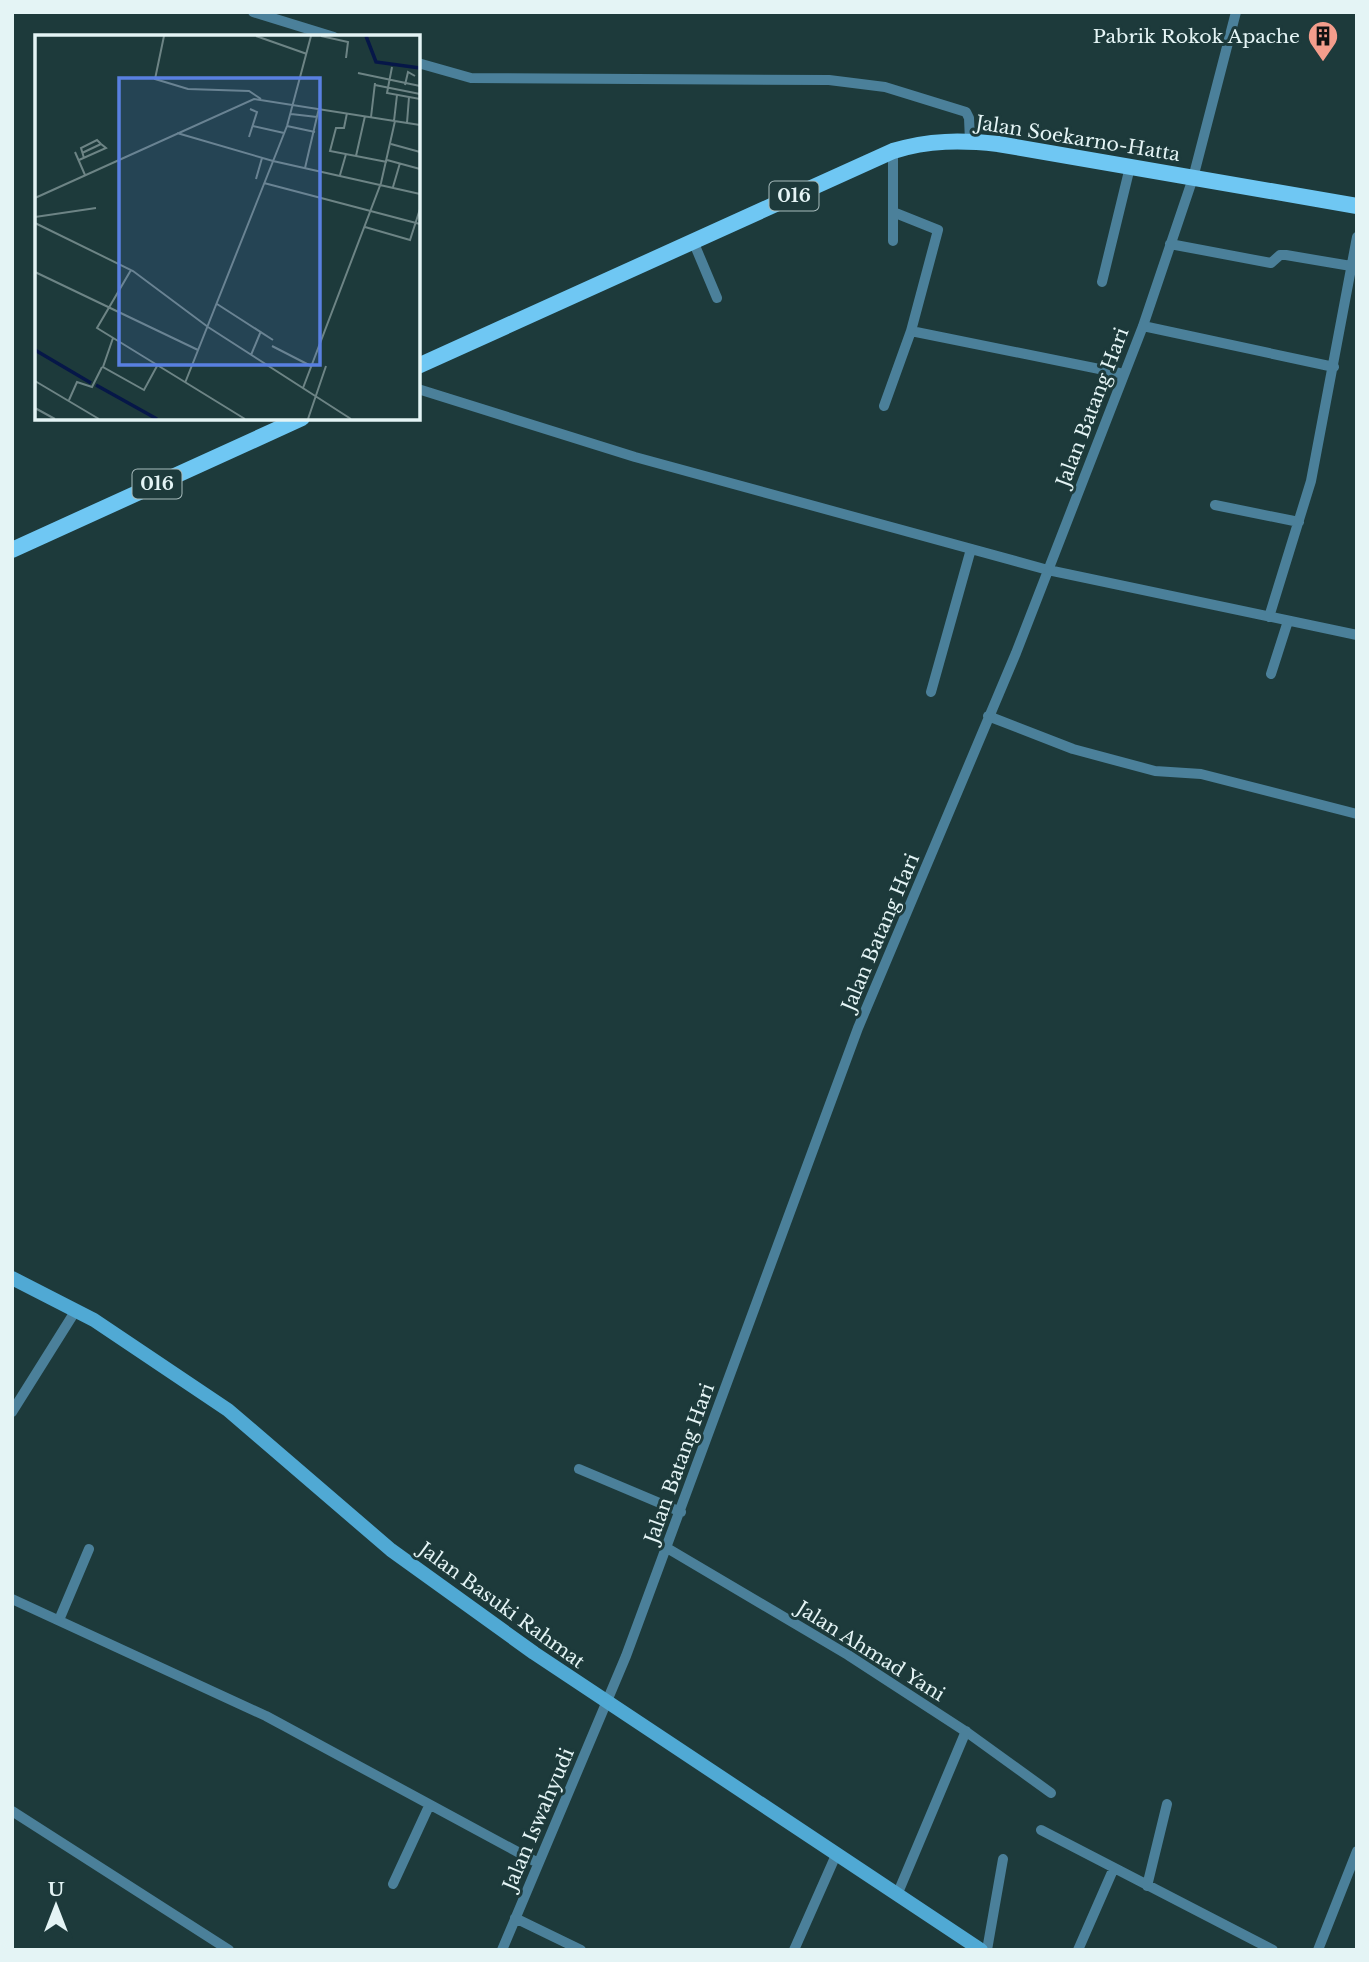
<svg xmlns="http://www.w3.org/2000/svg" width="1369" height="1962" viewBox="0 0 1369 1962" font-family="'Libre Baskerville',serif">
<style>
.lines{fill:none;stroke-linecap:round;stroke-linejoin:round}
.minor{stroke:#4b809a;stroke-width:10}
.secondary{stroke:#50a9d4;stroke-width:14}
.primary{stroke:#6fc7f3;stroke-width:16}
.labels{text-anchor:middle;stroke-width:6;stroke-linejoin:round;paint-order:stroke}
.shield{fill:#1d3a3b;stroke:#a8bcbd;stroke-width:2}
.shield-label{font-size:18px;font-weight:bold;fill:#e4f4f5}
.poi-label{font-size:19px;fill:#e4f4f5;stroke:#1d3a3b;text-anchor:end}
.street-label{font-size:19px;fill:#e4f4f5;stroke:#1d3a3b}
.inset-river{fill:none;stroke:#061748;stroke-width:3.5}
.inset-road{fill:none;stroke:#6d8485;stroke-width:2}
.view{fill:#5980e1;fill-opacity:0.15;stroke:#5980e1;stroke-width:3.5}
.inset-edge{fill:none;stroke:#e4f4f5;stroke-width:3.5}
</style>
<rect width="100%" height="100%" fill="#1d3a3b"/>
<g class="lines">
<path class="minor" d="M 253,12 L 334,37
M 418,63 L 471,78 L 829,80 L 885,87 L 966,112 L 969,118 L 970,141
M 893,151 L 893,241
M 693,241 L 717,298
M 1170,244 L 1271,263 L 1280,255 L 1286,255 L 1351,266
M 1102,282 L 1130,167
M 1143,326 L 1334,367
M 911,331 L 1124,374
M 418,389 L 635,457 L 1048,570 L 1357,635
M 884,406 L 911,331 L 938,230 L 893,212
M 1215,505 L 1299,522
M 1269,617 L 1311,481 L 1357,237
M 1271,674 L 1288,621
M 931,692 L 971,549
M 988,716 L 1073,749 L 1155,771 L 1201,774 L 1357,814
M 12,1412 L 76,1310
M 579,1469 L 681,1512
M 667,1548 L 848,1655 L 968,1733 L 1051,1793
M 12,1599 L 266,1716 L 538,1863
M 59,1620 L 89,1549
M 12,1811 L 229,1950
M 1041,1830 L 1273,1950
M 393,1884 L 429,1806
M 1147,1886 L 1167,1804
M 897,1895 L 966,1731
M 515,1918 L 581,1950
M 502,1950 L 626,1656 L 858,1028 L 1016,653 L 1143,326 L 1193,178 L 1236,12
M 794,1950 L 836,1855
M 987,1950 L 1003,1859
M 1078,1950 L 1113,1870
M 1318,1950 L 1357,1851"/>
<path class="secondary" d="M 12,1278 L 94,1320 L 228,1410 L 391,1550 L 534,1653 L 981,1950"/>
<path class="primary" d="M 418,366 L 893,151 C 929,140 961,140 998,144 L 1357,206
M 12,550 L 302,418"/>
</g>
<defs>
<g id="building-pin" transform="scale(1.575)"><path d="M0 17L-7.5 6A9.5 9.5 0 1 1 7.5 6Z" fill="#f49d8c" stroke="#1d3a3b"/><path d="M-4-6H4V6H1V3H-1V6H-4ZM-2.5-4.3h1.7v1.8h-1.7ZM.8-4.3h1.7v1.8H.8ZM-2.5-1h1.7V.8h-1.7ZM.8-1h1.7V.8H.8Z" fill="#111"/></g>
</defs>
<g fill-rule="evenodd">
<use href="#building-pin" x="1323" y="36"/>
</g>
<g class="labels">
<g class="shield">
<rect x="769.5" y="181.5" width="49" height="29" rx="5"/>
<rect x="132.5" y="469.5" width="49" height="29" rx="5"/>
</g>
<g class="shield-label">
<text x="794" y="202">016</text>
<text x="157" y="490">016</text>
</g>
<g class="poi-label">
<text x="1300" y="43">Pabrik Rokok Apache</text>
</g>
<g class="street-label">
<text transform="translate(1078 138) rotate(9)" y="7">Jalan Soekarno-Hatta</text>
<text transform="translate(1092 407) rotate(-69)" y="7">Jalan Batang Hari</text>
<text transform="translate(880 932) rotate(-67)" y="7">Jalan Batang Hari</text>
<text transform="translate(679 1463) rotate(-70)" y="7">Jalan Batang Hari</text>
<text transform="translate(502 1605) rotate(36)" y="7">Jalan Basuki Rahmat</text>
<text transform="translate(871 1651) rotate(32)" y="7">Jalan Ahmad Yani</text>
<text transform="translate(538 1819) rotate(-67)" y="7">Jalan Iswahyudi</text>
</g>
</g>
<g transform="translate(35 35)">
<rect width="385" height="385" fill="#1d3a3b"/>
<path class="inset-river" d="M 331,1 L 341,27 L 385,33M 0,315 L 56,348M 61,350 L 122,384"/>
<path class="inset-road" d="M 129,1 L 120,44 L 153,54 L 214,56 L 226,64M 221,1 L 272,19M 286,1 L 313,7 L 311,23M 357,32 L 352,58 L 385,64M 323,38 L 385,51M 340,50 L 385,59M 370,50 L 373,37 L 380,41M 312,78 L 309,93 L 301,93 L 295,116 L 352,127M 256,79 L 282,82M 336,82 L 340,48M 359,86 L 362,60M 372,88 L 374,62M 218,91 L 249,98M 252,91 L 280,97M 142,98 L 238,126 L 385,159M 214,102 L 222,77 L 215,74M 356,109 L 385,117M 40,117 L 50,140M 47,118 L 66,109M 321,121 L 330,81M 49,123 L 46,113 L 62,105 L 66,109M 44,125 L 71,113 L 66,109M 352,125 L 385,134M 270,133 L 284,73M 305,140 L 311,119M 221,144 L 227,123M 229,148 L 385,189M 358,152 L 365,128M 0,163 L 219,64 L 385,90M 0,182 L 61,173M 0,188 L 98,236 L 173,292 L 316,384M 330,192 L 375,205 L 385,174M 96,235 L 62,293 L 210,384M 0,237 L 163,315M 182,269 L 238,305M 78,303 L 68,332 L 109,355 L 122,331M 237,311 L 276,331M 216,320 L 226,296M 0,346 L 64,384M 150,348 L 252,91 L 276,1M 268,353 L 346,148 L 360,86M 34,365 L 42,347 L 57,352 L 67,332M 0,373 L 20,384M 273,384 L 291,331"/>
<path class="view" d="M 84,43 L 285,43 L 285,330 L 84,330 Z"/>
<rect width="385" height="385" class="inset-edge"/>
</g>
<rect width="1369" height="1962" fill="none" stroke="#e4f4f5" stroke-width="28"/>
<g transform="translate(56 1906)" stroke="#1d3a3b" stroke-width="5" paint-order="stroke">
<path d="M0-5L12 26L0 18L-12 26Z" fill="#e4f4f5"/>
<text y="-10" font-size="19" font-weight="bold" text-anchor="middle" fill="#e4f4f5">U</text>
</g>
</svg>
